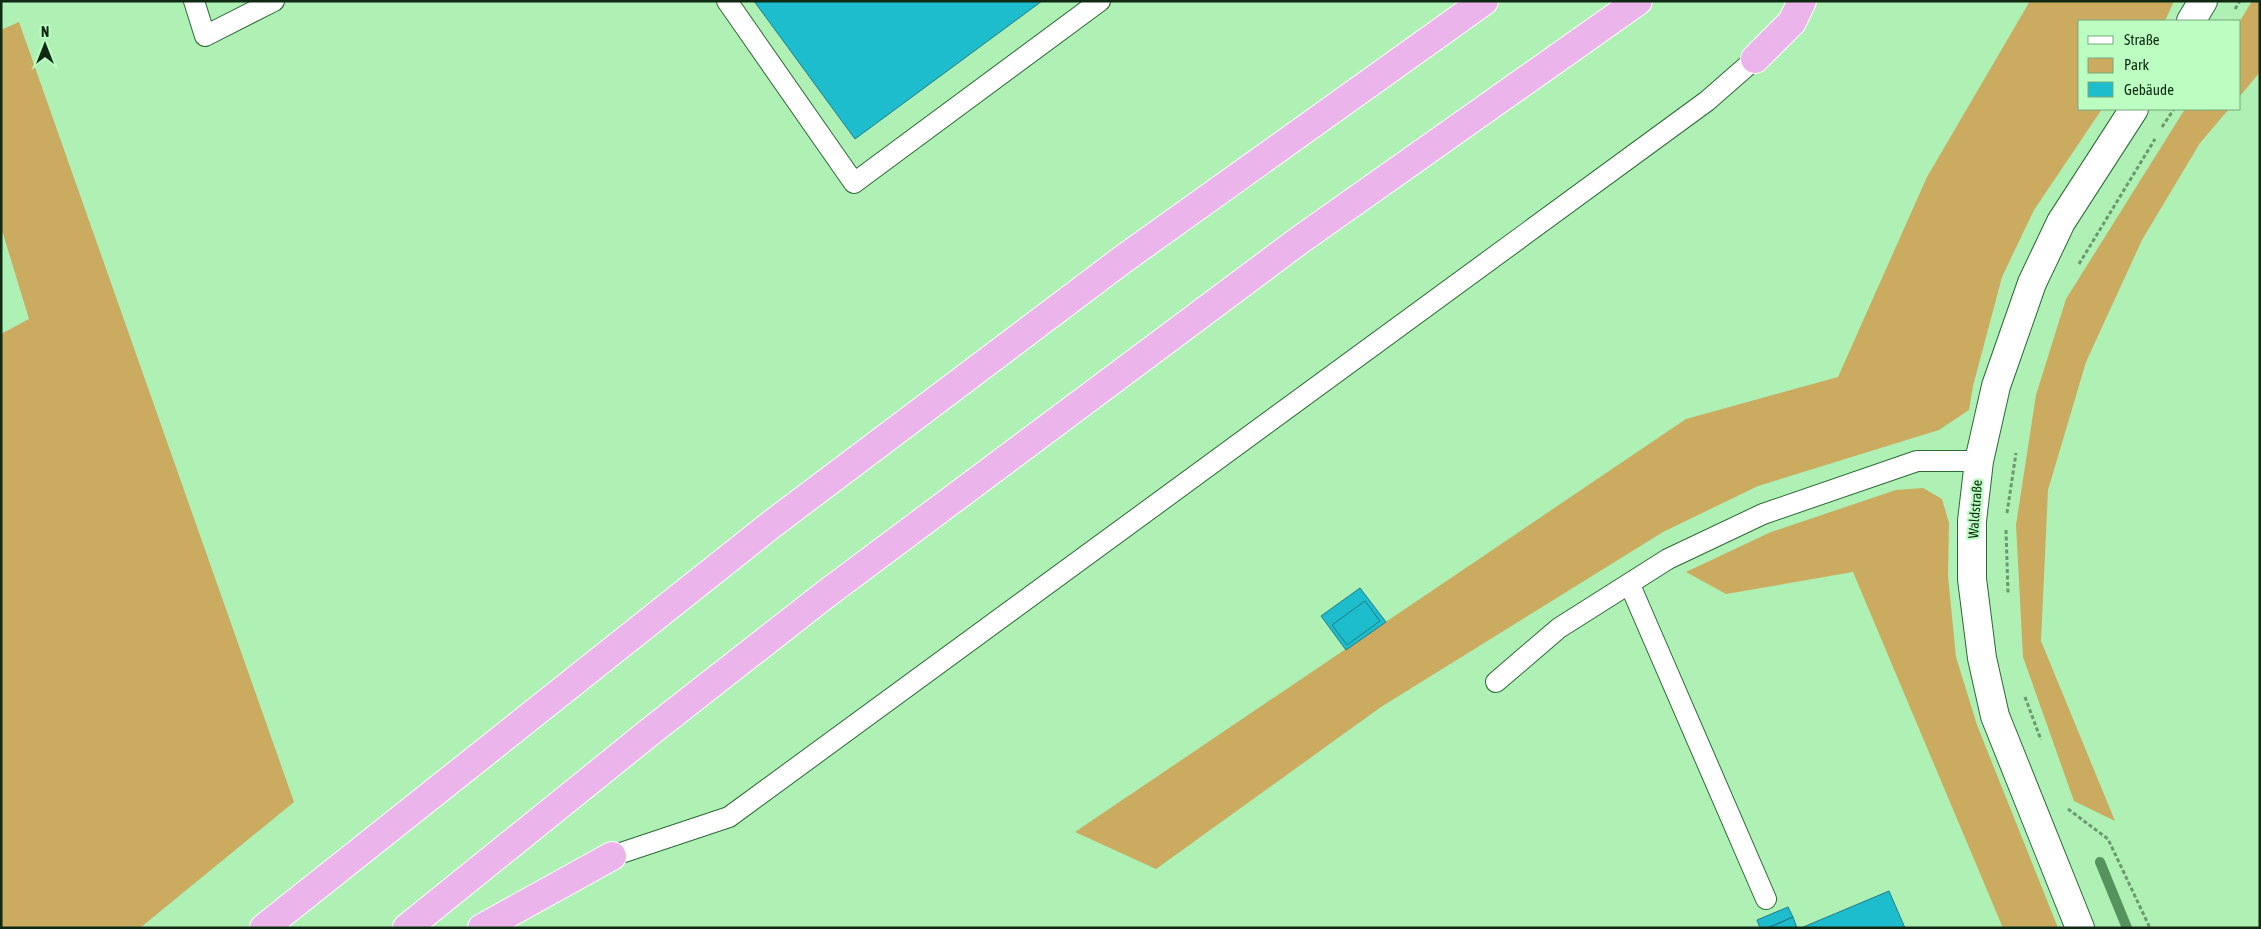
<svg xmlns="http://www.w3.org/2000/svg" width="2261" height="929" viewBox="0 0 2261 929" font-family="'Asap Condensed',sans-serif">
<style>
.green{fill:#cbab60}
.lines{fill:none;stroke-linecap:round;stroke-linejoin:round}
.stream{stroke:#56925d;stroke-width:10}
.building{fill:#1dbdce;stroke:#217c87}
.service-casing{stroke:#2c6a36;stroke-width:22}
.minor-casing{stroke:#2c6a36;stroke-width:30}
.motorway-casing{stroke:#fff;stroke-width:30}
.path{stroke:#69996e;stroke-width:3;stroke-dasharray:4 2.5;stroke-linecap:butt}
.service{stroke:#fff;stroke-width:20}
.minor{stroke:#fff;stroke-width:28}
.motorway{stroke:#ebb4ea;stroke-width:28}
.labels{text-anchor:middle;stroke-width:4.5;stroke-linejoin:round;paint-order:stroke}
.street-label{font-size:14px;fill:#0f2913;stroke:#bcfec2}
</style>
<rect width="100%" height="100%" fill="#aff0b5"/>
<path class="green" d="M 2030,1 L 2174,1 L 2165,21 L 2080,21 L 2080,109 L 2102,109 L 2034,210 L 2002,277 L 1973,386 L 1969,410 L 1939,430 L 1758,486 L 1663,532 L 1381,707 L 1156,869 L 1075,832 L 1686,419 L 1838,377 L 1927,177 Z
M 2252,1 L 2260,1 L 2260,72 L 2240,96 L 2240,21 Z
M 19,22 L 294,802 L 140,928 L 1,928 L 1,334 L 29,319 L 1,227 L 1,30 Z
M 2185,109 L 2229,109 L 2200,143 L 2142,240 L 2086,362 L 2048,490 L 2041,641 L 2115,821 L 2074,801 L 2023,657 L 2016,525 L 2036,395 L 2066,299 Z
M 1923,488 L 1942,499 L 1949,523 L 1948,576 L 1956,657 L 1977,725 L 2058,928 L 2003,928 L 1853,572 L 1726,594 L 1686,572 L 1771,532 L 1896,490 Z"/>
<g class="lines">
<path class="stream" d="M 2100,862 L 2127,928"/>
</g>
<path class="building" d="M 754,1 L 1042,1 L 855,139 Z
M 1360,588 L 1386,622 L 1346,650 L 1321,616 Z
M 1365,601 L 1380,621 L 1347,645 L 1332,625 Z
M 1889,891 L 1905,928 L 1801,928 Z
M 1788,907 L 1793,917 L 1767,928 L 1760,928 L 1757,920 Z
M 1793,917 L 1797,928 L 1767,928 L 1777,924 Z"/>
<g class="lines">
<g class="service-casing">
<path id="service" d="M 194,1 L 205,36 L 274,1
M 727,1 L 854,183 L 1100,1
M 1630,585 L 1766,899
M 1496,682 L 1559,628 L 1668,559 L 1763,514 L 1917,461 L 1979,461
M 612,856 L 729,817 L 1707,101 L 1755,59"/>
</g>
<g class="minor-casing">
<path id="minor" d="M 2191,21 L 2203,1
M 2080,928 L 1995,716 L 1982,658 L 1972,579 L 1972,521 L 1979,461 L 1996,386 L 2032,283 L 2061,222 L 2134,109"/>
</g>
<g class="motorway-casing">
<path id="motorway" d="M 1755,59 L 1792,22 L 1802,1
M 264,928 L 772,524 L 1122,260 L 1484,1
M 407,928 L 651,731 L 826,594 L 1297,242 L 1638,1
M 482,928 L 612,856"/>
</g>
<path class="path" d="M 2235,9 L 2240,1
M 2162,127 L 2174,109
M 2079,264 L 2155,139
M 2007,513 L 2016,453
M 2006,530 L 2008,593
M 2025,697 L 2041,740
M 2068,809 L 2108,839 L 2150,928"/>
<use href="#service" class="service"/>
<use href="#minor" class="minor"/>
<use href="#motorway" class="motorway"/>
</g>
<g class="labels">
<g class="street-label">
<text transform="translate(1975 509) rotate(-86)" y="5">Waldstraße</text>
</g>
</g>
<rect width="2261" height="929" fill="none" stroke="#0f2913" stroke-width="5"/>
<rect x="2078" y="20" width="162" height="90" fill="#bcfec2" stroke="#77a97c"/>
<rect x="2088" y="36" width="25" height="8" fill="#ffffff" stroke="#77a97c"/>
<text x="2124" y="45" font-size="15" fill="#0f2913">Straße</text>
<rect x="2088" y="58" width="25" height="15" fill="#cbab60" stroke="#77a97c"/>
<text x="2124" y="70" font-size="15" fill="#0f2913">Park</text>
<rect x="2088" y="82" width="25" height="15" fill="#1dbdce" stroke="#77a97c"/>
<text x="2124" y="95" font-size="15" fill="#0f2913">Gebäude</text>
<g transform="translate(45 45)" stroke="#bcfec2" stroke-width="4" paint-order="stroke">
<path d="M0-4L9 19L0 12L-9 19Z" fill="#0f2913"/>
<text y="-8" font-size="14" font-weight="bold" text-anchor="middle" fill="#0f2913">N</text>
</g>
</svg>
